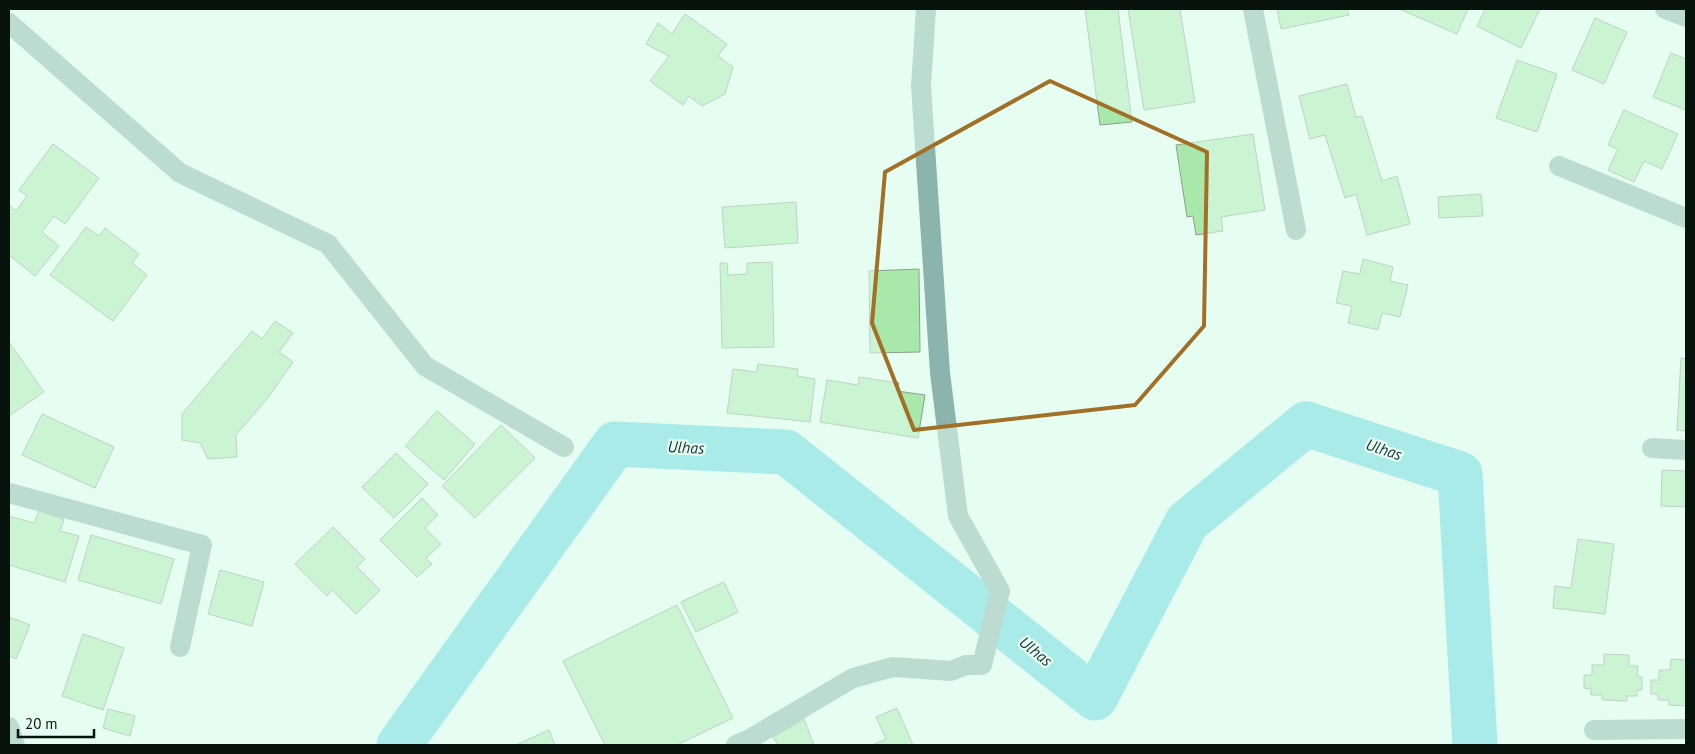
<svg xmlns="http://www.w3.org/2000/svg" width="1695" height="754" viewBox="0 0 1695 754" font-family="'PT Sans',sans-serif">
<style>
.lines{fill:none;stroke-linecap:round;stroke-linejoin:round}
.river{stroke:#60d4db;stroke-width:45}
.building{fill:#a9e8ab;stroke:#8ca08d}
.minor{stroke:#8ab4ac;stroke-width:20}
.marked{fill:none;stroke:#a26f26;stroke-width:4;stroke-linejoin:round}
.labels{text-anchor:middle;stroke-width:4.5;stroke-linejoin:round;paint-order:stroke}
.water-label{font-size:16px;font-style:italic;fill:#1b3031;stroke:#e6fef2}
</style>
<rect width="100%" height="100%" fill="#e6fef2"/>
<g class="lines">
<path class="river" d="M 399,745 L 615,444 L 786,452 L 1095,698 L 1187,522 L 1306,424 L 1460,474 L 1475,745"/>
</g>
<path class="building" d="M 1085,9 L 1118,9 L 1132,122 L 1100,125 Z
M 1128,9 L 1180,9 L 1195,102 L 1144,110 Z
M 1277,9 L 1347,9 L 1349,15 L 1281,29 Z
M 1399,9 L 1468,9 L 1457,34 Z
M 1485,9 L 1540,9 L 1521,48 L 1477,26 Z
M 685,14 L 727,44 L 718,56 L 733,67 L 725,94 L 702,106 L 689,96 L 683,105 L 650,81 L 669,56 L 646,44 L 658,23 L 672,34 Z
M 1595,18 L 1627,32 L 1604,84 L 1572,70 Z
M 1671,53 L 1686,59 L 1686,110 L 1653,97 Z
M 1517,60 L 1557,74 L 1537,132 L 1496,118 Z
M 1347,84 L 1356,117 L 1362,116 L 1382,181 L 1397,176 L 1410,224 L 1367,235 L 1356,194 L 1345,198 L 1325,135 L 1310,139 L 1299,96 Z
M 1624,110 L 1678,134 L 1662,169 L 1644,161 L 1634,182 L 1608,170 L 1618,149 L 1608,145 Z
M 1253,134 L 1265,210 L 1221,217 L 1223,231 L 1196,235 L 1193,216 L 1187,217 L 1176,145 Z
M 53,144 L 99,178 L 65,224 L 54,216 L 42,232 L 59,246 L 35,276 L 9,255 L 9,205 L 16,211 L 27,196 L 19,190 Z
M 1481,194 L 1483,216 L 1439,218 L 1438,197 Z
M 796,202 L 798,243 L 725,248 L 722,207 Z
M 86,227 L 99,236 L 105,228 L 139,254 L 132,263 L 147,275 L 113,321 L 50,275 Z
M 1363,259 L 1393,267 L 1390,281 L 1408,285 L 1400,317 L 1382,313 L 1378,330 L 1348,323 L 1352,306 L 1336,303 L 1343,271 L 1360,274 Z
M 772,262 L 774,347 L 722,348 L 720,263 L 727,263 L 728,275 L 747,274 L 747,263 Z
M 919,269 L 920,352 L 870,353 L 869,271 Z
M 275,321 L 293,333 L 279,352 L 293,362 L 267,399 L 236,435 L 237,457 L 208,459 L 200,443 L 182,440 L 182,414 L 252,331 L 262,339 Z
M 9,342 L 44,392 L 9,416 Z
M 1681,358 L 1686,359 L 1686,431 L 1677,430 Z
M 758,364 L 798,369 L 797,376 L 815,379 L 810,422 L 727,413 L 733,369 L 757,372 Z
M 859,377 L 899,383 L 897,391 L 925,395 L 918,438 L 820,422 L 827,380 L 858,385 Z
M 437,411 L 475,444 L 444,480 L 405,446 Z
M 42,414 L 114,447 L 95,488 L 22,455 Z
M 501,425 L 535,458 L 475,518 L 442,486 Z
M 396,453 L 428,484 L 394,518 L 362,487 Z
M 1662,470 L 1686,471 L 1686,507 L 1661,506 Z
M 422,498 L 438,515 L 425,528 L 441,544 L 426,558 L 432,564 L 417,577 L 380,540 Z
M 39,511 L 64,519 L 60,531 L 79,536 L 65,582 L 9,565 L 9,516 L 34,523 Z
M 333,527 L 365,559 L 357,567 L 380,590 L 356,614 L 332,590 L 327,596 L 295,564 Z
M 91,535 L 174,559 L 161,604 L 78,580 Z
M 1578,539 L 1614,544 L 1605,614 L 1553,608 L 1555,586 L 1571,588 Z
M 220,570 L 264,582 L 252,626 L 208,614 Z
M 724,582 L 738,612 L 696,632 L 681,602 Z
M 677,605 L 733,718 L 677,745 L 605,745 L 563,661 Z
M 9,617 L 30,625 L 16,659 L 9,656 Z
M 83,634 L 124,648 L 103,710 L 62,696 Z
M 1604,654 L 1629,655 L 1629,666 L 1638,666 L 1637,676 L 1642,677 L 1642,690 L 1637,690 L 1637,696 L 1627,696 L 1627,701 L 1602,700 L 1602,695 L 1591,695 L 1591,689 L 1584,688 L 1584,675 L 1592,675 L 1592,665 L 1604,665 Z
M 1671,659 L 1686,660 L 1686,706 L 1669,705 L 1669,700 L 1658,700 L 1658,694 L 1651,694 L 1651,680 L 1659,680 L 1659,670 L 1670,670 Z
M 897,708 L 913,745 L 872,745 L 886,739 L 876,717 Z
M 108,709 L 135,716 L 130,736 L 103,728 Z
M 804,719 L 814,745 L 778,745 L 773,737 Z
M 549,730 L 555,745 L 516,745 Z"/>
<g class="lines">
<path class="minor" d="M 1253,9 L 1296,230
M 1665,9 L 1686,17
M 9,23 L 180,173 L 328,244 L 425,366 L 564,447
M 1559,166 L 1686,218
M 1652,448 L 1686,450
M 9,493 L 202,545 L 180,647
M 9,727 L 15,745
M 1594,730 L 1686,729
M 736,745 L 748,740 L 853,678 L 893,667 L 951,671 L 966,665 L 982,665 L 1000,591 L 958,516 L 940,373 L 921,86 L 926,9"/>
</g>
<path d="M0 0H1695V754H0ZM 1050,81 L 1207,152 L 1204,326 L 1135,405 L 914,430 L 872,323 L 885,172 Z" fill="#e6fef2" fill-opacity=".55" fill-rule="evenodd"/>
<path class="marked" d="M 1050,81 L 1207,152 L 1204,326 L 1135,405 L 914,430 L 872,323 L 885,172 Z"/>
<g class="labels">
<g class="water-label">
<text transform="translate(686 447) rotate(3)" y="6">Ulhas</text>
<text transform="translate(1384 449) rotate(18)" y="6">Ulhas</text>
<text transform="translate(1036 651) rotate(39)" y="6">Ulhas</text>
</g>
</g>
<rect width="1695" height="754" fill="none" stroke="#09130e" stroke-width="20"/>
<path d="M18 729v8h76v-8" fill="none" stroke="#09130e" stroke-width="2.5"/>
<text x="25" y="729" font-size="15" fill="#09130e" stroke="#e6fef2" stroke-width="4" paint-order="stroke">20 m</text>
</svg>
